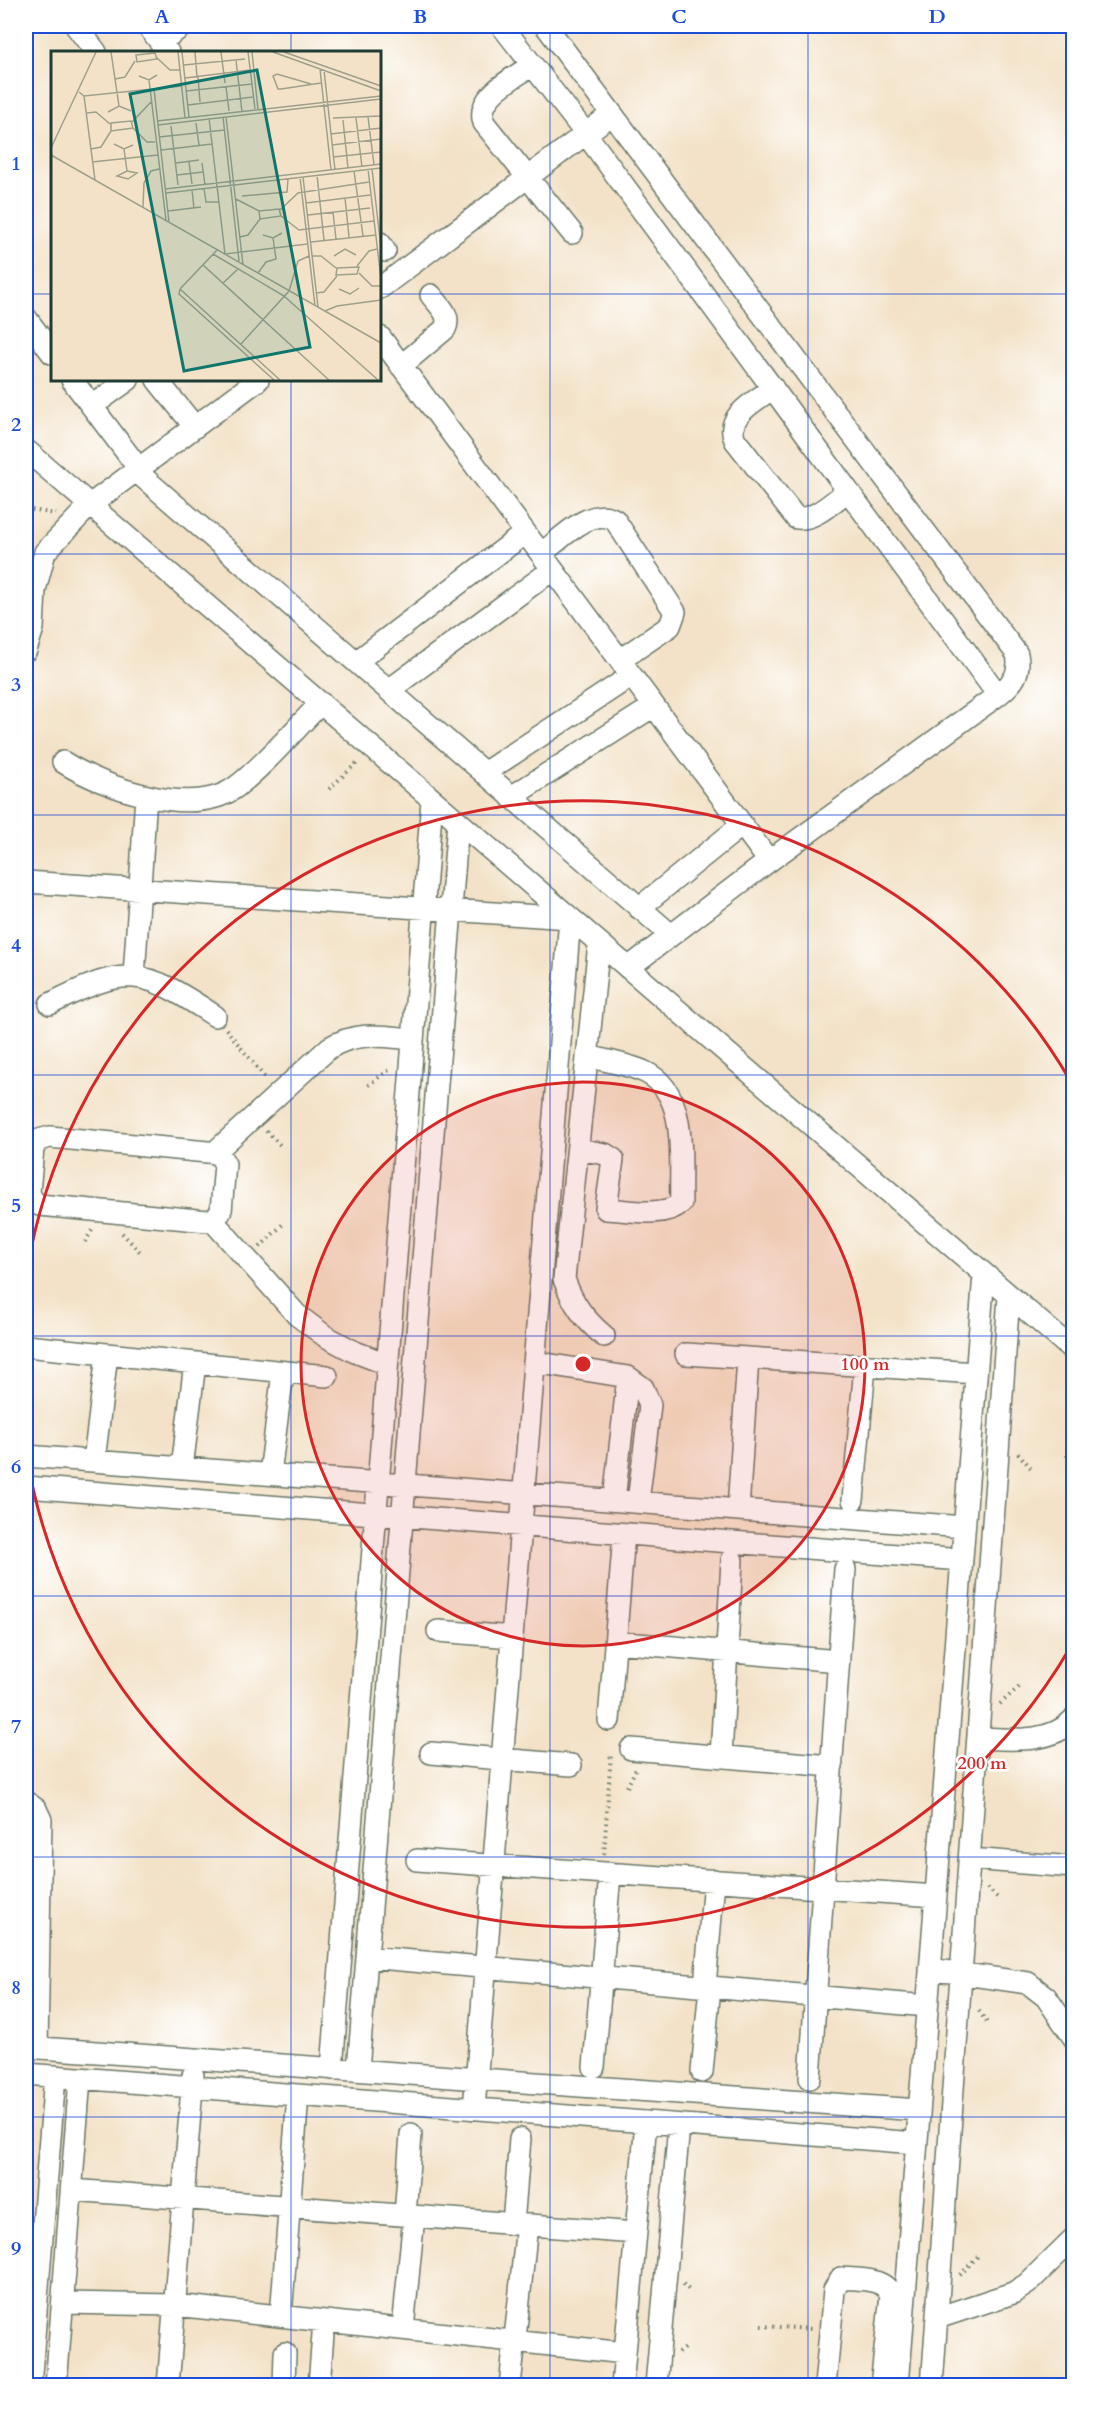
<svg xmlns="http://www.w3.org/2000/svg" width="1099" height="2411" viewBox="0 0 1099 2411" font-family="Cardo,serif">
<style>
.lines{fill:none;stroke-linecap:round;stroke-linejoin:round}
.minor-casing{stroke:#697767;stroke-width:24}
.path{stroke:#697767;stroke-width:4;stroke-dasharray:1.5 4.5;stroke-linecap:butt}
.minor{stroke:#fff;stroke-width:21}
.grid{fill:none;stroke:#1d4ed8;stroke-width:1.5;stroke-opacity:0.55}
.ring{fill:none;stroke:#d62828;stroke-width:3}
.inset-road{fill:none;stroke:#9ea08c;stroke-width:1.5}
.view{fill:#0f766e;fill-opacity:0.15;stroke:#0f766e;stroke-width:3}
.inset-edge{fill:none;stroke:#1f3d34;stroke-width:3}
.centre{fill:#d62828;stroke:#fff;stroke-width:3}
.ring-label{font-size:18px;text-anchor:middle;font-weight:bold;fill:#d62828;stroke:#fff;stroke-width:5;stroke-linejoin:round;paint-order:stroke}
.neatline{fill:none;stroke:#1d4ed8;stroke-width:2}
.grid-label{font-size:20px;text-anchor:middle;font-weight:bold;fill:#1d4ed8}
</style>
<rect width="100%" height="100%" fill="#fff"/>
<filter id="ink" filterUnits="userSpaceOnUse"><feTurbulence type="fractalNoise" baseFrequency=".0167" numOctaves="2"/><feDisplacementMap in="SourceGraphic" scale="12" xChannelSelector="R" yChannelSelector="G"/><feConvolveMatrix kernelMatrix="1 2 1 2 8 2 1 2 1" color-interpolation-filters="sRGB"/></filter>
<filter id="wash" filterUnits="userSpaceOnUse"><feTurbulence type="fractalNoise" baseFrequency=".008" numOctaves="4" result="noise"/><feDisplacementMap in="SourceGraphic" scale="24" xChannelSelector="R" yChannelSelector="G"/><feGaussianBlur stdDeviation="1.35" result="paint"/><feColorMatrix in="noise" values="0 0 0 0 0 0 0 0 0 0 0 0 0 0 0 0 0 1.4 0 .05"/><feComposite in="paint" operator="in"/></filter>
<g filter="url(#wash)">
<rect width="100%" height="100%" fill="#f3e2c7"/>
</g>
<g filter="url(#ink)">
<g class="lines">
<g class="minor-casing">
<path id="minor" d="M 76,26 L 96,52
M 148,26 L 168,52
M 502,26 L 586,134 L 998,695
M 546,26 L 1017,654 C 1021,674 1013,683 998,695 L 769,861 L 628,968
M 160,42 L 183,26
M 532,65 C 513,79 475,96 484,123 L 572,233
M 380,243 L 385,251
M 380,288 L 612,114
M 26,318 L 52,353
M 380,337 L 769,861
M 401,366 L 445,329 C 452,315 439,306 431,295
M 72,380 L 139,469
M 157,380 L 195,427
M 773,388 C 756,401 724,416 735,440 L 796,518 C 815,521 833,501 848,491
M 92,406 L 128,380
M 26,450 L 1074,1351
M 136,471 L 671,935
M 541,554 C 560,540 591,505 615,520 L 675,612 L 670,626 L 620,660
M 26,650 L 33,628 L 35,590 L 45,552 L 90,505 L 258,380
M 356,662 L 525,533
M 389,690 L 552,570
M 63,762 C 104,788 193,819 236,787 C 264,766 296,728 321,703
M 484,773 L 631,676
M 511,797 L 654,706
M 26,882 L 570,918 L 474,2109
M 639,908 L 742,825
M 599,943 L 564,1279 C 573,1304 584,1319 604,1336
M 134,976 L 146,796
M 50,1004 C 129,964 142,968 215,1016
M 50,1137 L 218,1153 L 225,1164 L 221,1211 L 216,1218 L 208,1221 L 39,1205 L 32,1200 L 29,1192 L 33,1148 L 39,1140 Z
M 578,1149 L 605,1154 L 613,1159 L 606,1209 C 629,1210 663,1218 681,1203 C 679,1161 690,1093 645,1072 C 628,1064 606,1061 587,1056
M 215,1152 L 329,1048 C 356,1031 382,1036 412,1039
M 212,1220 L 297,1315 L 325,1336 L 355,1352 L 387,1364
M 26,1346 L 327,1376
M 686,1354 L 976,1373
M 534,1362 L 628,1377 L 643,1388 L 650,1405 L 638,1502
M 26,1456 L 964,1527
M 94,1461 L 107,1354
M 182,1468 L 195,1363
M 270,1474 L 283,1372
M 26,1487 L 962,1560
M 614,1500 L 628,1377
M 853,1500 L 865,1366
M 738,1510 L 748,1358
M 438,1631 L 512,1637
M 615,1642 L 839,1661
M 609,1720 L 624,1534
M 978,1738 C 1009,1739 1050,1745 1074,1719
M 631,1749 L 832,1766
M 431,1753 L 571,1765
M 721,1756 L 732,1560
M 26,1802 L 36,1809 L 41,1820 L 37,2048
M 970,1859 L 1074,1867
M 417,1860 L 936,1896
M 367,1957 L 927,2006
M 930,1969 L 1028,1983 L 1046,1997 L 1074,2038
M 705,1986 L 714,1880
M 26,2047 L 919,2110
M 594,2067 L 610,1873
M 332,2069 L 432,800
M 358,2070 L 458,822
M 702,2072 L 710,1987
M 26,2074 L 916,2143
M 810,2078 L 845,1569
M 72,2190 L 636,2233
M 405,2216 L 411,2134
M 513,2224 L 520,2139
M 63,2303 L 175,2305 L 625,2353
M 281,2316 L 297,2108
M 937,2318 L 1013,2293 L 1027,2284 L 1074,2238
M 403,2329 L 414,2216
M 30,2386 L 55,2076
M 56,2386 L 80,2078
M 168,2386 L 193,2075
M 284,2386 L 285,2353
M 319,2386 L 324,2321
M 510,2386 L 527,2225
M 622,2386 L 646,2122
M 656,2386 L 679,2125
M 825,2386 L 834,2290 L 841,2278 C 858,2280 884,2277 891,2295 L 881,2386
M 898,2386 L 984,1274
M 932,2386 L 1009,1296"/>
</g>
<path class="path" d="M 26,509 L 56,514
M 329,789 L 359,761
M 226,1029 L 266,1079
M 368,1085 L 392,1068
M 266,1131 L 283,1148
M 122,1233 L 142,1254
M 85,1242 L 93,1229
M 260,1247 L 283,1224
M 1018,1453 L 1031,1468
M 1067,1457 L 1074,1427
M 1000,1704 L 1020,1686
M 627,1787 L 636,1769
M 604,1854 L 611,1753
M 987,1888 L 999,1899
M 979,2011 L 988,2024
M 960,2275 L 980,2254
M 683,2284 L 691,2292
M 761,2326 L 812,2329
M 678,2353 L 687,2346"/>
<use href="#minor" class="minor"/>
</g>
</g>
<path class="grid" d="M 291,26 L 291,52M 550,26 L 550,2386M 808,26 L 808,2386M 26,294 L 52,294M 380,294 L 1074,294M 291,380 L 291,2386M 26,554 L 1074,554M 26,815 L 1074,815M 26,1075 L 1074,1075M 26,1336 L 1074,1336M 26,1596 L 1074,1596M 26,1857 L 1074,1857M 26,2117 L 1074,2117"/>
<circle cx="583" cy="1364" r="282" fill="#d62828" fill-opacity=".12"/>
<g class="ring">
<circle cx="583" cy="1364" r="282"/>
<path d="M1071 1646A564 564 0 0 1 26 1452M26 1276A564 564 0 0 1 1071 1082"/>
</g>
<g transform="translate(51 51)">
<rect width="330" height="330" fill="#f3e2c7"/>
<path class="inset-road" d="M 60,1 L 68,55M 127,1 L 134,67M 131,1 L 138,66M 144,1 L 146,26M 170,1 L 174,32M 197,1 L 204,58M 201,1 L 207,59M 222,1 L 330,40M 233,1 L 330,35M 85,4 L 104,2 L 106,8 L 86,11 ZM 106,7 L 119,19 L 129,19M 185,9 L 191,61M 133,14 L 194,8M 269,18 L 280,119M 273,19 L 284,119M 88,25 L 98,29 L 106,24M 147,26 L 149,51M 134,27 L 199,19M 64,28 L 74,26 L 84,10M 98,29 L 115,169M 260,33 L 226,23 L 222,25 L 227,38 L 230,38 L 270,32M 175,36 L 178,60M 103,38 L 118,171M 135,40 L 201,33M 28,41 L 33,45 L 131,35M 33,45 L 44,129M 137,54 L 202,46M 57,61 L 68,55 L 80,60M 36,62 L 45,61 L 59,73M 172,66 L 188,210M 175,66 L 192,214M 317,66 L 323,114M 158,67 L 174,203 L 256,193M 282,67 L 330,65M 305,67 L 311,116M 292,69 L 297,117M 106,70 L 330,45M 81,71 L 100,51M 60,72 L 80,70 L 82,77 L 60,80 ZM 145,72 L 148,94M 107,74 L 330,48M 120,75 L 127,134M 82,77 L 96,91 L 104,91M 280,83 L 330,77M 108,86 L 174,79M 63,93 L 73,98 L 82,94M 281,94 L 330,88M 0,97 L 45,1M 40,98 L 50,96 L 60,80M 73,98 L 76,120M 110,99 L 161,93M 0,104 L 330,292M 282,106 L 330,101M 41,111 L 107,104M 138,111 L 141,133M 125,112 L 148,109M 151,112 L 154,134M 317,118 L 330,228M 321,118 L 330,197M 76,120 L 86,122 L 77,128 L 66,125 ZM 303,120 L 312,185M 126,124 L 152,121M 266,124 L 273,189M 249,126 L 264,255M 252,126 L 267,256M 153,137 L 155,151 L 168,151M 114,138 L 330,113M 141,139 L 143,157M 115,142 L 330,117M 191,145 L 236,141 L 237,128M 294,147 L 298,186M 185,148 L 208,160M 255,152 L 319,144M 92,156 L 93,132 L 100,120 L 108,118M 229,159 L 247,142 L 318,131M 117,160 L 150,156M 208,160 L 228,158 L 230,165 L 209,168 ZM 282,161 L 285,188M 257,164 L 319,157M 230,165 L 248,179 L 323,170M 212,184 L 222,187 L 231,182M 189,186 L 197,184 L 209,168M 260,191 L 325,184M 162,203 L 233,245M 261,205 L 270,205 L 285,217M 283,205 L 294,198 L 305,204M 152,214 L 278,329M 306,215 L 318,200 L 326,198M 308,216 L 306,223 L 285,224 L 286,217 ZM 207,222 L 215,211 L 225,208 L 222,187M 308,222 L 321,235 L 330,235M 172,232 L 187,218M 129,238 L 229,329M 129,238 L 128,243 L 223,329M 129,238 L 166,199M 288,238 L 299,243 L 308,237M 265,242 L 273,241 L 286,225M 233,245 L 327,329M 274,260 L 286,255 L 330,249M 190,293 L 238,240 L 247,210 L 258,205"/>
<path class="view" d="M 206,19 L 259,296 L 133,320 L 79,43 Z"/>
<rect width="330" height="330" class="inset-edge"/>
</g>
<circle cx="583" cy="1364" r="9" class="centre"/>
<g class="ring-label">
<text x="865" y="1370">100 m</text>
<text x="982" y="1769">200 m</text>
</g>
<rect width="1099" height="2411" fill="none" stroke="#fff" stroke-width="66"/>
<rect x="33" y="33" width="1033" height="2345" class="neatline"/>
<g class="grid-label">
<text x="162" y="23">A</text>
<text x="420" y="23">B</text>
<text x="679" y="23">C</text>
<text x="937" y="23">D</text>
<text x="16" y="170">1</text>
<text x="16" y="431">2</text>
<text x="16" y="691">3</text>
<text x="16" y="952">4</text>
<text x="16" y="1212">5</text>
<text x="16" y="1473">6</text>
<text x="16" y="1733">7</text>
<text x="16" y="1994">8</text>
<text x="16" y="2255">9</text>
</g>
</svg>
